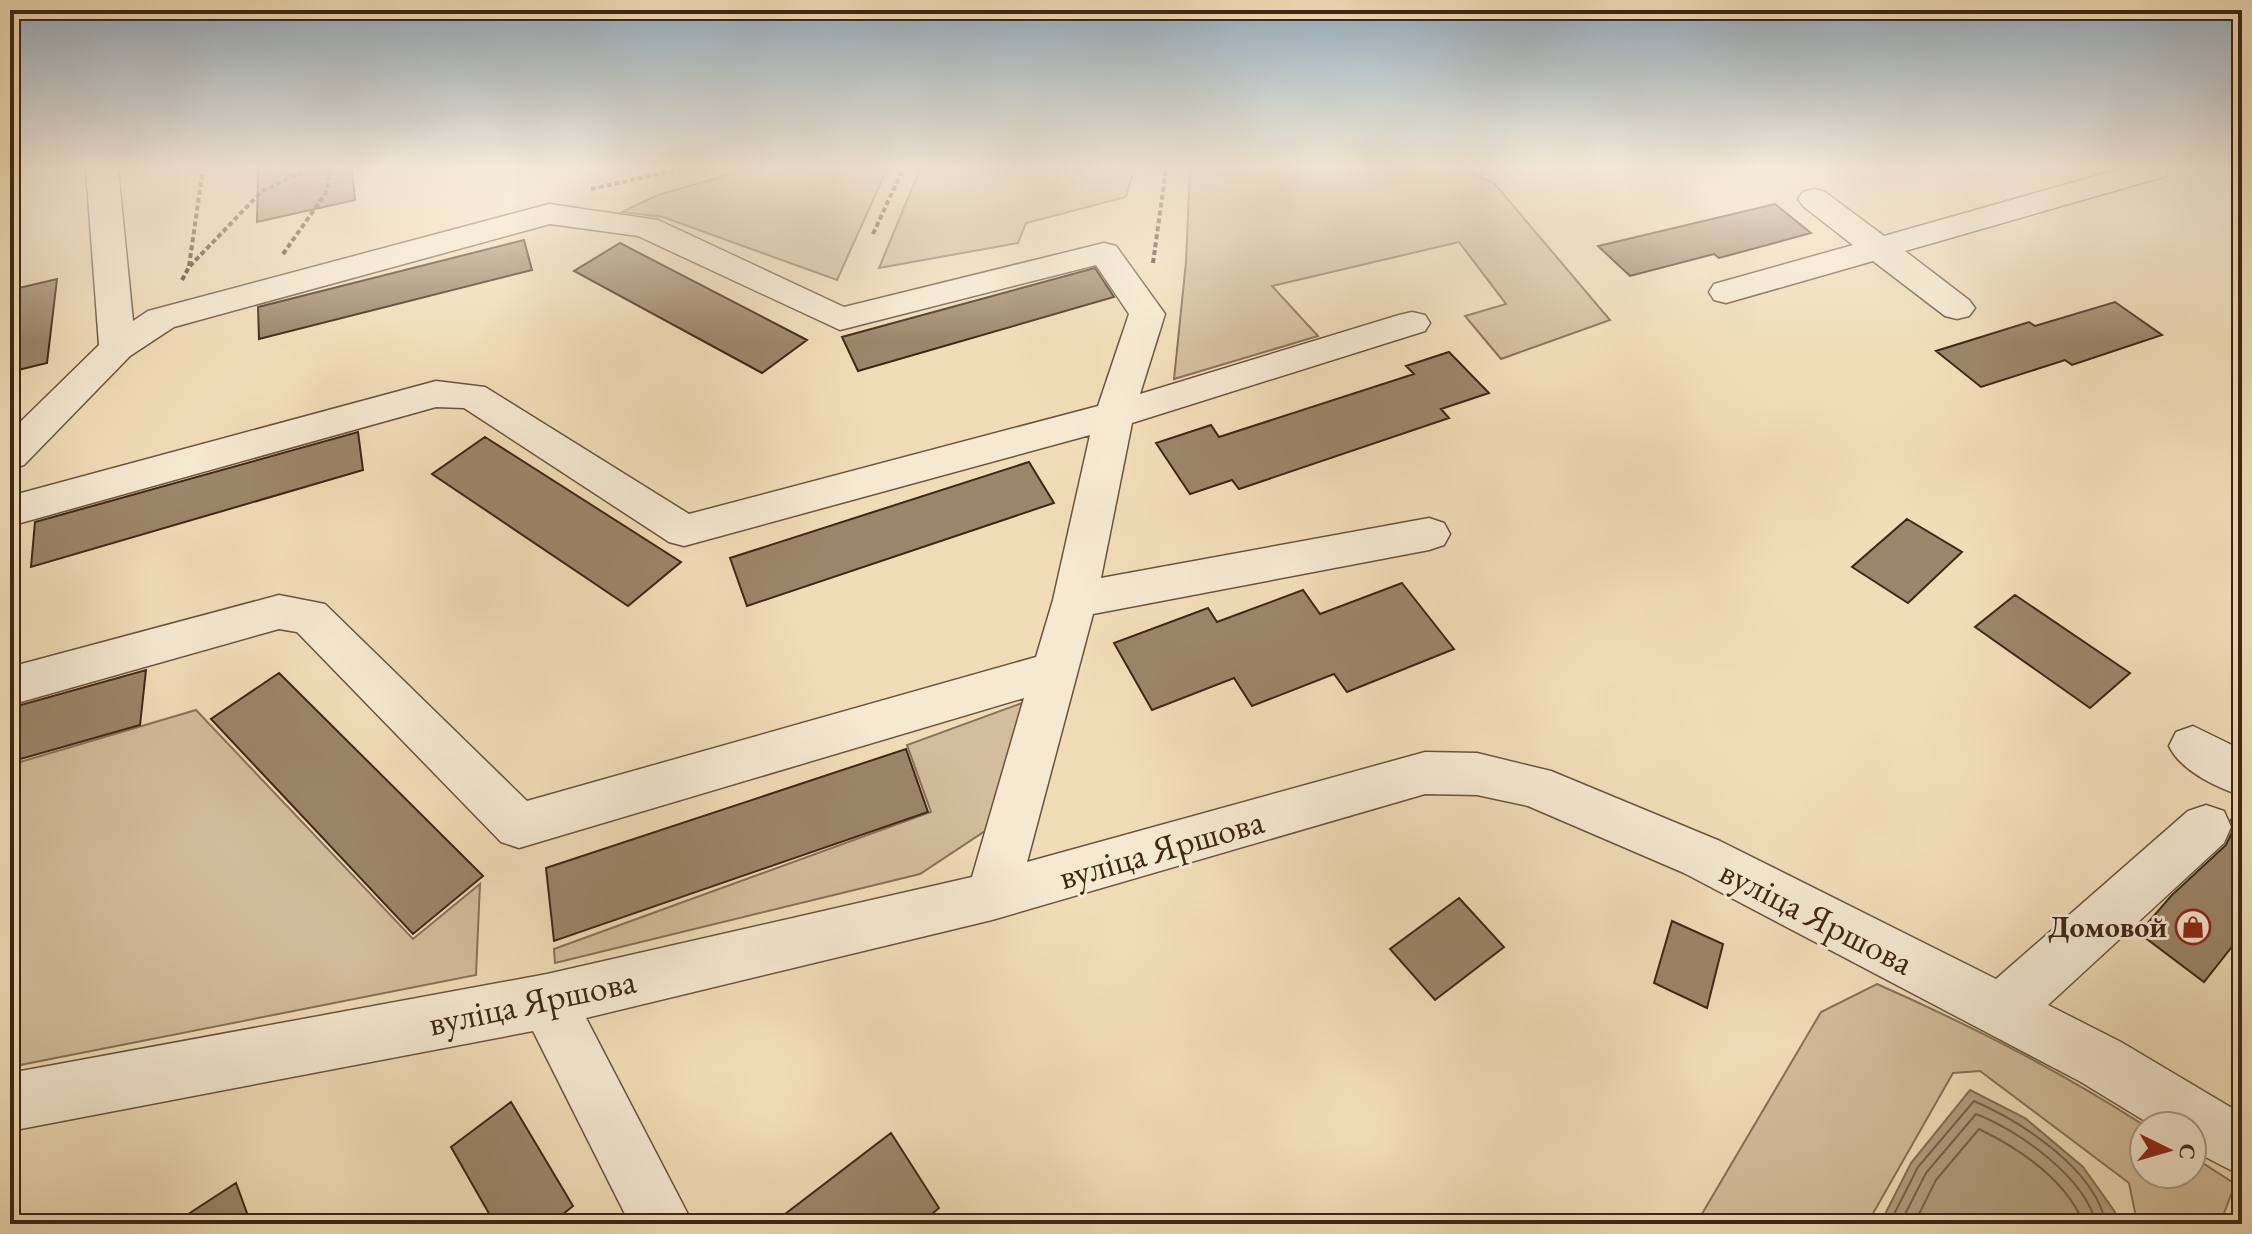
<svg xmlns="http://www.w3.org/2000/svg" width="2252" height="1234" viewBox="0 0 2252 1234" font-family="'EB Garamond',serif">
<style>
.green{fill:#d2be9c;stroke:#887258;stroke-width:2}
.water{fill:#b39f80;stroke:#846f55;stroke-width:2}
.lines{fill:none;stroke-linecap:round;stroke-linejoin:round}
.shore{stroke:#78634a;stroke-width:2}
.building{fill:#9b8669;stroke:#3e2714;stroke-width:2}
.minor-casing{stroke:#6a543d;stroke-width:3}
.path{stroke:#3e2714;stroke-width:4;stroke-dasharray:5 3;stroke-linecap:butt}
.minor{fill:#f5e9d1;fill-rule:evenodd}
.labels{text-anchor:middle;stroke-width:6;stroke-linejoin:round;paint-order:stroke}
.poi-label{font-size:30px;font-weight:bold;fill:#3e2714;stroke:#f5e9d1;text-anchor:end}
.near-street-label{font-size:36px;fill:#3e2714;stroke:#f5e9d1}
</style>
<rect width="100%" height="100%" fill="#f0ddb8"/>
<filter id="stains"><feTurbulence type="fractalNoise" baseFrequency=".0025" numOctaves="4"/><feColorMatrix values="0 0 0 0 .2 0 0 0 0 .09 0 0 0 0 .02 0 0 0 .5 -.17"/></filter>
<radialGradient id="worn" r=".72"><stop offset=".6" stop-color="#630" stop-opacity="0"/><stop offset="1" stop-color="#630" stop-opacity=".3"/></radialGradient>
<path class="green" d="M 748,169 L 887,169 L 837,280 L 663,217 L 622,212 L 658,195 Z
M 920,169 L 1134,169 L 1126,197 L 1026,223 L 1018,243 L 879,268 Z
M 1190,169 L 1459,169 L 1494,183 L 1610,320 L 1501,359 L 1465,316 L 1506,304 L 1459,242 L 1272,286 L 1318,336 L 1174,379 L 1186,262 Z
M 1022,703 L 1020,751 L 988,829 L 920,874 L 555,963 L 554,949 L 931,812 L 907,745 Z
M 196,710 L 413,939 L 480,884 L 476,975 L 10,1067 L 10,765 Z
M 1877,984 C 1970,1025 2060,1071 2145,1126 L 2144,1174 L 2192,1174 L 2192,1156 L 2235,1184 L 2220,1224 L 2134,1224 L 2135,1212 L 2129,1183 L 1980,1071 L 1953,1073 L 1867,1224 L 1696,1224 L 1821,1012 Z"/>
<path class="water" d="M 1970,1090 L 2025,1118 L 2083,1167 L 2115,1212 L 2113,1224 L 1880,1224 L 1911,1163 Z"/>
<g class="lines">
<path class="shore" d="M 1889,1224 L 1918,1167 L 1974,1101 C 2022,1122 2095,1169 2106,1224
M 1900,1224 L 1926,1173 L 1976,1114 C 2018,1130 2086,1178 2096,1224
M 1914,1224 L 1936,1180 L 1979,1129 C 2020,1149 2066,1180 2084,1224"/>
</g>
<path class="building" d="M 258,169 L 352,169 L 355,200 L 257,222 Z
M 1775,204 L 1811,233 L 1719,258 L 1714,254 L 1630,276 L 1598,246 Z
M 524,240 L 532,270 L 259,339 L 258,307 Z
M 620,243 L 807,340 L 762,373 L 574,271 Z
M 1095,268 L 1114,297 L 858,371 L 842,337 Z
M 57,279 L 47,363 L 10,372 L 10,290 Z
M 2115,302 L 2162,335 L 2072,365 L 2065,360 L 1981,387 L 1936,351 L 2029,322 L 2035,326 Z
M 1449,352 L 1489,393 L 1441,409 L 1449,418 L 1239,489 L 1232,480 L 1190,494 L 1156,443 L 1211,425 L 1219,437 L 1414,374 L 1406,366 Z
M 358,432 L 363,470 L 31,567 L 35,522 Z
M 485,437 L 681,562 L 628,606 L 432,474 Z
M 1029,462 L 1054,503 L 747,606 L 730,558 Z
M 1907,519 L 1962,552 L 1908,603 L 1852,567 Z
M 1402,583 L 1454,649 L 1347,692 L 1334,674 L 1252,706 L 1234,678 L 1152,710 L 1114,643 L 1208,608 L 1217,622 L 1303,590 L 1320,614 Z
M 2015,595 L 2130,673 L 2090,708 L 1975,627 Z
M 146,670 L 140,725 L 10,762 L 10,708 Z
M 279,673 L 483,876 L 413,934 L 211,719 Z
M 906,749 L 928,812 L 554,941 L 546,868 Z
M 2242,806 L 2242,934 L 2204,982 L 2139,933 L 2171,896 L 2226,845 L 2234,828 L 2231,820 Z
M 1459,898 L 1504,947 L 1435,1000 L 1390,949 Z
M 1672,921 L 1723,944 L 1707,1008 L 1654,983 Z
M 511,1102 L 573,1206 L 551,1224 L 495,1224 L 451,1147 Z
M 891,1133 L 939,1208 L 920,1224 L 772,1224 Z
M 236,1183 L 251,1224 L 173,1224 Z"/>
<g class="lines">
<g class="minor-casing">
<path id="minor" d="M 86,169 L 118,169 L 133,321 L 148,311 L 549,204 L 658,220 L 844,307 L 1104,243 L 1116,246 L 1165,314 L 1140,394 L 1399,315 L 1412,312 L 1425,315 L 1430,323 L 1425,331 L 1132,423 L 1101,578 L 1429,518 L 1444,523 L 1450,534 L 1444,545 L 1429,550 L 1093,614 L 1027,862 L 1425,752 L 1477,753 L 1551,771 L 1720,841 L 1996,979 L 2188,811 L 2206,805 L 2224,811 L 2231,827 L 2224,843 L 2048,1005 L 2121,1042 L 2242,1114 L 2242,1176 L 2192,1150 L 2192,1126 L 2153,1126 L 2081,1082 L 1684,873 L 1528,806 L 1477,795 L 1425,794 L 992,920 L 586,1018 L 693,1224 L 630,1224 L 533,1031 L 10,1131 L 10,1073 L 547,974 L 972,877 L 1024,698 L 519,848 L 501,842 L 297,632 L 279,629 L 10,705 L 10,667 L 279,595 L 325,604 L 527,801 L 1036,657 L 1053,600 L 1090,435 L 684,546 L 669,542 L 464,408 L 436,407 L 10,526 L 10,496 L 436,381 L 485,387 L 689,514 L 1098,406 L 1129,314 L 1096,265 L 840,330 L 638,236 L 550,224 L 174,327 L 130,356 L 24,465 L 10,469 L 10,432 L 99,345 Z
M 2120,169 L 2171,169 L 2166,176 L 1905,251 L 1969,300 L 1975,308 L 1969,316 L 1957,319 L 1945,316 L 1873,261 L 1726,303 L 1714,300 L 1709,292 L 1714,284 L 1853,245 L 1803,206 L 1798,199 L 1803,192 L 1814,189 L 1825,192 L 1884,236 Z
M 2193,726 L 2242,750 L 2242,796 C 2216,787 2181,771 2169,746 L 2176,732 Z"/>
</g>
<path class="path" d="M 591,189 L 680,169
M 873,234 L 903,169
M 283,254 L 328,190 L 329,169
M 1153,263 L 1166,169
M 189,266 L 203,169
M 182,280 L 189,267 L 262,191 L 308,169"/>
<use href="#minor" class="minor"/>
</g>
<linearGradient id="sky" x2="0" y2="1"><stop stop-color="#93acbe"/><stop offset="0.49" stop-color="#f8f0df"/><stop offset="1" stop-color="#f8f0df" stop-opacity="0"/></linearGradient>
<rect width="2252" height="342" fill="url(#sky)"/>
<defs>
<g id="shop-ring" transform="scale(1.8)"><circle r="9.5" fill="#f5e9d1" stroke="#8f2418" stroke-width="1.5"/><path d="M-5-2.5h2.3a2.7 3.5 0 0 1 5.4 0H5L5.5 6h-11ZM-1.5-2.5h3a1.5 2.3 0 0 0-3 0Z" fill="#8f2418"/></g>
</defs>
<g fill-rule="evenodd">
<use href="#shop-ring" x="2193" y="927"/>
</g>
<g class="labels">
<g class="poi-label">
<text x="2167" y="937">Домовой</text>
</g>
<g class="near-street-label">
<text transform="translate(1161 848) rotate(-16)" y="13">вуліца Яршова</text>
<text transform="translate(1817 916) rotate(27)" y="13">вуліца Яршова</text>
<text transform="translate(532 1001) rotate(-12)" y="13">вуліца Яршова</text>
</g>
</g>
<rect width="2252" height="1234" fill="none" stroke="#f0ddb8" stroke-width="40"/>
<rect x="12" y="12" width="2228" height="1210" fill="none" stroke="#3e2714" stroke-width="4"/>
<rect x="20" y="20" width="2212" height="1194" fill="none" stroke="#3e2714" stroke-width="2"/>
<g transform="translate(2168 1150) rotate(95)"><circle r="38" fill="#f5e9d1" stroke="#ac9b85" stroke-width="2"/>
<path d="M0-6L14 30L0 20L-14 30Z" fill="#8f2418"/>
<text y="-12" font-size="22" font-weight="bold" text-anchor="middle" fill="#3e2714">С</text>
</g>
<rect width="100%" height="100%" filter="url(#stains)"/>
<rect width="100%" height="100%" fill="url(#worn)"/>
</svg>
